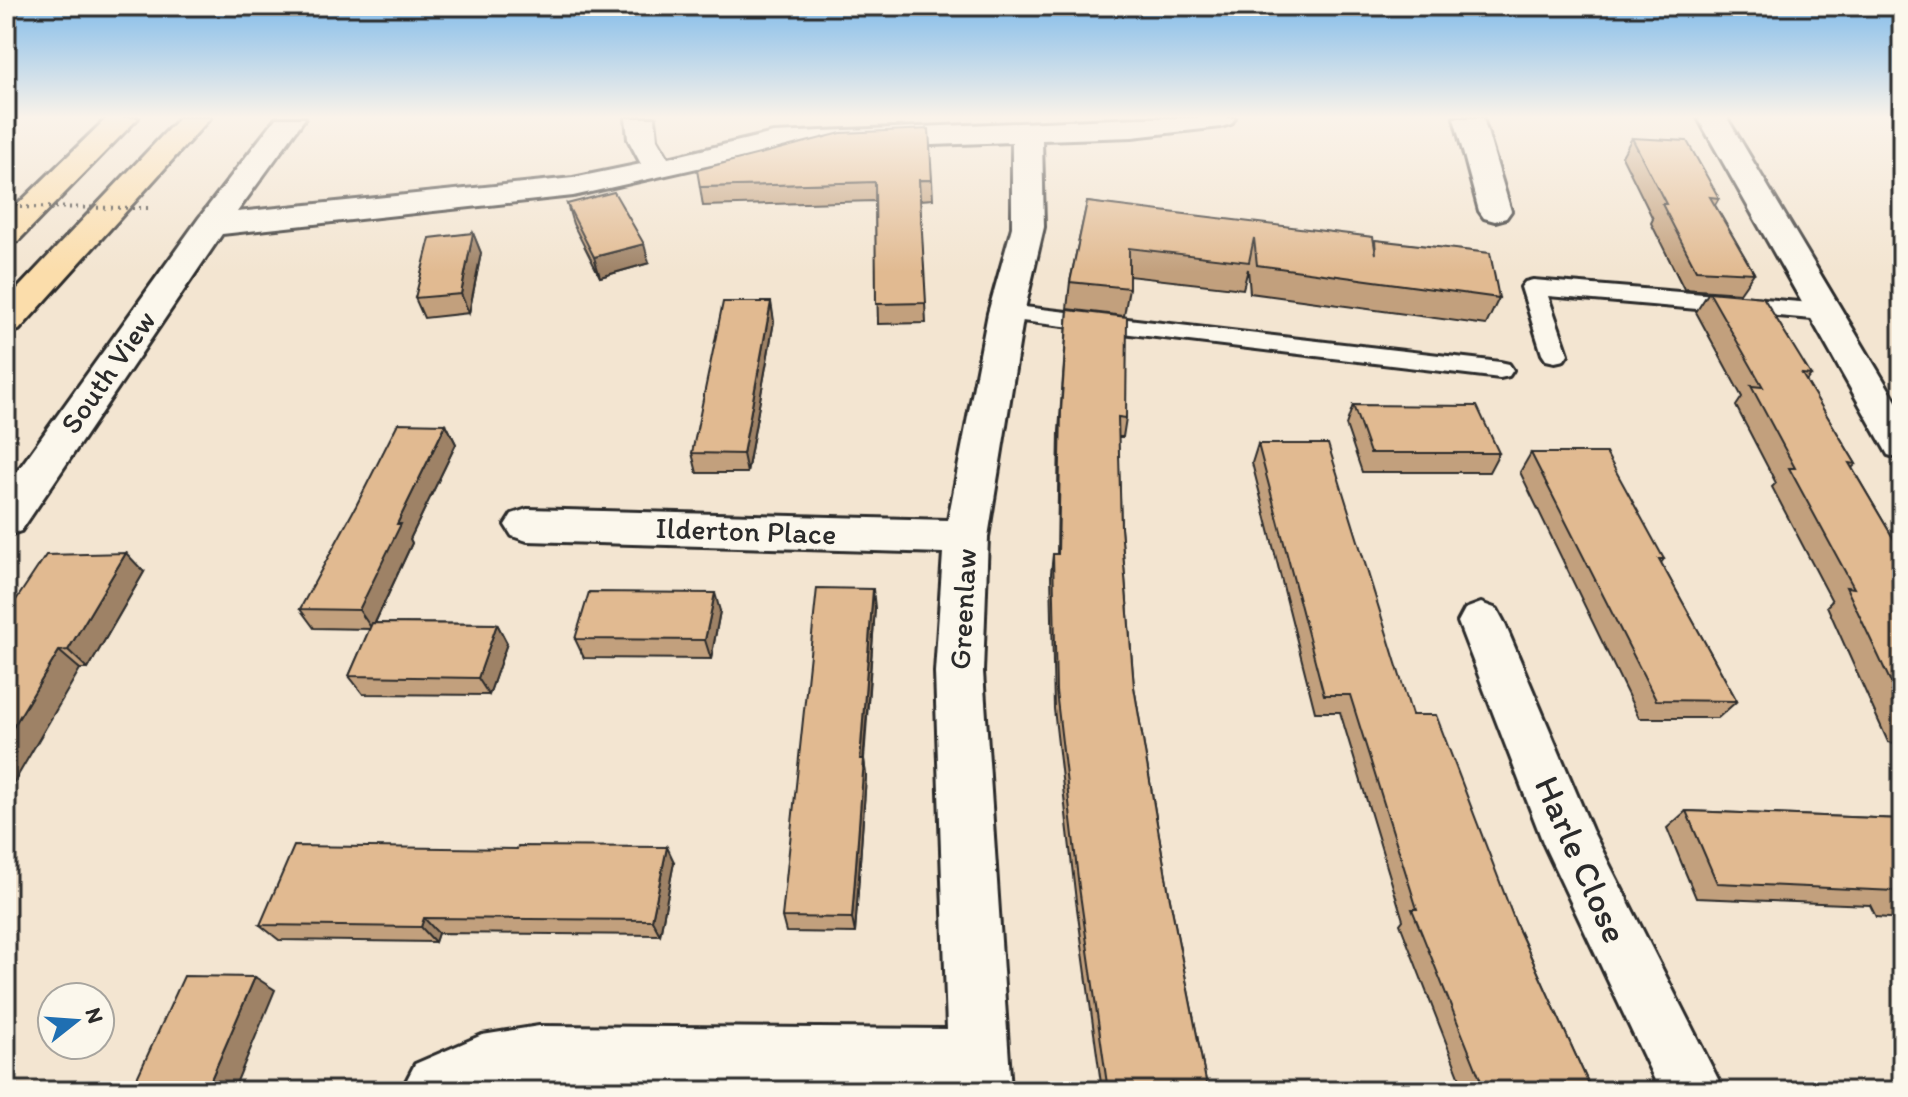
<svg xmlns="http://www.w3.org/2000/svg" width="1908" height="1097" viewBox="0 0 1908 1097" font-family="Itim,sans-serif">
<style>
.lines{fill:none;stroke-linecap:round;stroke-linejoin:round}
.service-casing{stroke:#2b2b2b;stroke-width:6}
.minor-casing{stroke:#2b2b2b;stroke-width:6}
.trunk-casing{stroke:#2b2b2b;stroke-width:6}
.service{fill:#fbf7ec;fill-rule:evenodd}
.minor{fill:#fbf7ec;fill-rule:evenodd}
.trunk{fill:#fbddab;fill-rule:evenodd}
.path-bridge{stroke:#2b2b2b;stroke-width:4;stroke-dasharray:2 5;stroke-linecap:butt}
.wall{fill:#c2a07d;stroke:#2b2b2b;stroke-width:2}
.shaded-wall{fill:#9e8266;stroke:#2b2b2b;stroke-width:2}
.building{fill:#e1ba91;stroke:#2b2b2b;stroke-width:2}
.labels{text-anchor:middle;stroke-width:7;stroke-linejoin:round;paint-order:stroke}
.street-label{font-size:30px;fill:#2b2b2b;stroke:#fbf7ec}
.near-street-label{font-size:36px;fill:#2b2b2b;stroke:#fbf7ec}
</style>
<rect width="100%" height="100%" fill="#f3e5d1"/>
<filter id="ink" filterUnits="userSpaceOnUse"><feTurbulence type="fractalNoise" baseFrequency=".0125" numOctaves="2"/><feDisplacementMap in="SourceGraphic" scale="16" xChannelSelector="R" yChannelSelector="G"/><feConvolveMatrix kernelMatrix="1 2 1 2 8 2 1 2 1" color-interpolation-filters="sRGB"/></filter>
<g filter="url(#ink)">
<g class="lines">
<g class="service-casing">
<path id="service" d="M 1533,280 L 1824,304 L 1833,307 L 1836,312 L 1833,317 L 1824,320 L 1548,296 L 1568,354 L 1564,360 L 1555,362 L 1546,360 L 1542,354 L 1521,287 L 1525,282 Z
M 1006,305 L 1500,362 L 1509,364 L 1513,370 L 1509,376 L 1500,378 L 997,318 L 994,313 L 997,308 Z"/>
</g>
<g class="minor-casing">
<path id="minor" d="M 276,118 L 305,118 L 237,212 L 573,178 L 641,164 L 628,139 L 626,118 L 655,118 L 657,139 L 668,158 L 773,133 L 1138,118 L 1235,118 L 1231,124 L 1221,127 L 1132,137 L 1042,140 L 1044,227 L 1024,313 L 988,537 L 983,672 L 1011,1091 L 539,1088 L 519,1091 L 401,1091 L 415,1064 L 482,1035 L 539,1026 L 947,1029 L 935,672 L 943,553 L 527,541 L 512,536 L 505,525 L 512,514 L 527,509 L 948,520 L 988,313 L 1012,227 L 1012,142 L 773,151 L 573,196 L 222,234 L 21,531 L 6,536 L 6,487 L 199,218 Z
M 1454,118 L 1483,118 L 1511,211 L 1506,218 L 1495,221 L 1484,218 L 1479,211 Z
M 1698,118 L 1727,118 L 1902,411 L 1902,459 L 1888,455 Z
M 1481,603 L 1497,609 L 1504,622 L 1592,830 L 1724,1091 L 1660,1091 L 1544,845 L 1458,622 L 1465,609 Z"/>
</g>
<g class="trunk-casing">
<path id="trunk" d="M 107,118 L 138,118 L 18,241 L 6,244 L 6,216 Z
M 179,118 L 210,118 L 19,330 L 6,333 L 6,301 Z"/>
</g>
<use href="#service" class="service"/>
<use href="#minor" class="minor"/>
<use href="#trunk" class="trunk"/>
<path class="path-bridge" d="M 6,207 L 149,208"/>
</g>
<path class="wall" d="M 1632,138 L 1719,198 L 1715,205 L 1754,273 L 1740,293 L 1684,289 L 1651,223 L 1653,219 L 1622,156 Z
M 932,180 L 933,199 L 920,200 L 926,323 L 878,324 L 875,201 L 703,206 L 700,187 Z
M 1087,202 L 1374,242 L 1499,298 L 1486,325 L 1250,293 L 1248,269 L 1243,289 L 1129,276 L 1129,288 L 1124,316 L 1067,309 L 1070,282 Z
M 567,204 L 649,263 L 600,277 L 573,224 Z
M 473,233 L 481,253 L 469,313 L 424,318 L 415,298 Z
M 1709,292 L 1811,375 L 1806,381 L 1856,464 L 1852,468 L 1902,553 L 1902,744 L 1888,742 L 1827,606 L 1832,601 L 1772,487 L 1776,483 L 1736,406 L 1742,397 L 1696,312 Z
M 1068,310 L 1126,418 L 1123,437 L 1118,437 L 1121,528 L 1134,687 L 1169,894 L 1208,1091 L 1102,1091 L 1076,901 L 1054,709 L 1051,573 L 1053,554 L 1057,554 L 1059,431 Z
M 774,321 L 747,473 L 697,473 L 692,453 Z
M 1353,405 L 1499,453 L 1489,472 L 1362,472 L 1346,425 Z
M 446,424 L 456,444 L 410,539 L 412,543 L 375,623 L 497,624 L 507,643 L 489,695 L 363,694 L 349,676 L 370,629 L 314,628 L 300,609 Z
M 1258,444 L 1412,715 L 1516,924 L 1592,1091 L 1465,1091 L 1400,924 L 1403,920 L 1340,712 L 1315,712 L 1252,463 Z
M 1531,453 L 1664,559 L 1661,563 L 1737,701 L 1718,718 L 1639,718 L 1520,472 Z
M 144,572 L 88,669 L 80,669 L 6,615 Z
M 875,608 L 864,759 L 866,776 L 855,933 L 786,932 L 782,917 Z
M 720,611 L 711,659 L 584,658 L 575,639 Z
M 1686,811 L 1902,819 L 1902,919 L 1876,917 L 1870,905 L 1696,898 L 1667,828 Z
M 674,862 L 660,935 L 438,933 L 435,942 L 279,940 L 260,925 Z"/>
<path class="shaded-wall" d="M 473,233 L 481,253 L 469,313 L 461,294 Z
M 644,244 L 649,263 L 600,277 L 594,257 Z
M 771,302 L 774,321 L 747,473 L 743,454 Z
M 446,424 L 456,444 L 410,539 L 412,543 L 372,629 L 359,610 L 397,524 Z
M 126,553 L 144,572 L 88,669 L 68,650 Z
M 873,589 L 875,608 L 862,776 L 860,759 Z
M 715,593 L 720,611 L 711,659 L 705,640 Z
M 497,624 L 507,643 L 489,695 L 478,678 Z
M 59,651 L 80,669 L 6,796 L 6,739 Z
M 864,759 L 866,776 L 855,933 L 852,918 Z
M 667,847 L 674,862 L 660,935 L 652,920 Z
M 424,918 L 438,933 L 435,942 L 421,927 Z
M 255,977 L 275,990 L 233,1091 L 206,1091 Z"/>
<path class="building" d="M 929,129 L 932,180 L 919,180 L 926,303 L 876,304 L 875,182 L 700,187 L 697,170 L 841,133 Z
M 1632,138 L 1687,141 L 1719,198 L 1710,197 L 1754,273 L 1696,270 L 1662,204 L 1666,204 Z
M 614,192 L 644,244 L 594,257 L 567,204 Z
M 1087,202 L 1373,237 L 1376,254 L 1375,240 L 1490,253 L 1499,298 L 1257,265 L 1254,238 L 1249,262 L 1129,248 L 1129,288 L 1070,282 Z
M 473,233 L 461,294 L 415,298 L 430,238 Z
M 1709,292 L 1763,297 L 1811,375 L 1802,374 L 1856,464 L 1849,463 L 1902,553 L 1902,706 L 1846,587 L 1854,588 L 1789,468 L 1795,468 L 1751,386 L 1763,387 Z
M 723,302 L 771,302 L 743,454 L 692,453 Z
M 1068,310 L 1127,317 L 1126,418 L 1118,417 L 1121,528 L 1134,687 L 1169,894 L 1208,1091 L 1108,1091 L 1079,887 L 1056,691 L 1053,554 L 1058,554 L 1061,411 Z
M 1353,405 L 1477,406 L 1499,453 L 1370,453 Z
M 398,423 L 446,424 L 397,524 L 401,524 L 359,610 L 300,609 L 356,506 Z
M 1258,444 L 1328,444 L 1412,715 L 1436,715 L 1516,924 L 1592,1091 L 1485,1091 L 1412,909 L 1417,909 L 1350,695 L 1324,695 Z
M 1531,453 L 1606,453 L 1664,559 L 1659,559 L 1737,701 L 1656,700 Z
M 126,553 L 68,650 L 59,651 L 6,739 L 6,615 L 46,555 Z
M 817,588 L 873,589 L 860,759 L 864,759 L 852,918 L 782,917 Z
M 589,592 L 715,593 L 705,640 L 575,639 Z
M 372,623 L 497,624 L 478,678 L 349,676 Z
M 1686,811 L 1902,819 L 1902,903 L 1895,891 L 1717,883 Z
M 294,846 L 517,849 L 518,846 L 667,847 L 652,920 L 424,918 L 421,927 L 260,925 Z
M 184,976 L 255,977 L 206,1091 L 131,1091 Z"/>
</g>
<linearGradient id="sky" x2="0" y2="1"><stop stop-color="#83bcea"/><stop offset="0.43" stop-color="#faf3ea"/><stop offset="1" stop-color="#faf3ea" stop-opacity="0"/></linearGradient>
<rect width="1908" height="272" fill="url(#sky)"/>
<g class="labels">
<g class="street-label">
<text transform="translate(108 372) rotate(-55)" y="10">South View</text>
<text transform="translate(746 531) rotate(2)" y="10">Ilderton Place</text>
<text transform="translate(963 609) rotate(-87)" y="10">Greenlaw</text>
</g>
<g class="near-street-label">
<text transform="translate(1582 859) rotate(66)" y="13">Harle Close</text>
</g>
</g>
<rect width="1908" height="1097" fill="none" stroke="#fbf7ec" stroke-width="32"/>
<rect x="16" y="16" width="1876" height="1065" fill="none" stroke="#2b2b2b" stroke-width="3" filter="url(#ink)"/>
<g transform="translate(76 1021) rotate(73)"><circle r="38" fill="#fbf7ec" stroke="#a8a59f" stroke-width="2"/>
<path d="M0-6L14 30L0 20L-14 30Z" fill="#1f6fb2"/>
<text y="-12" font-size="22" font-weight="bold" text-anchor="middle" fill="#2b2b2b">N</text>
</g>
</svg>
